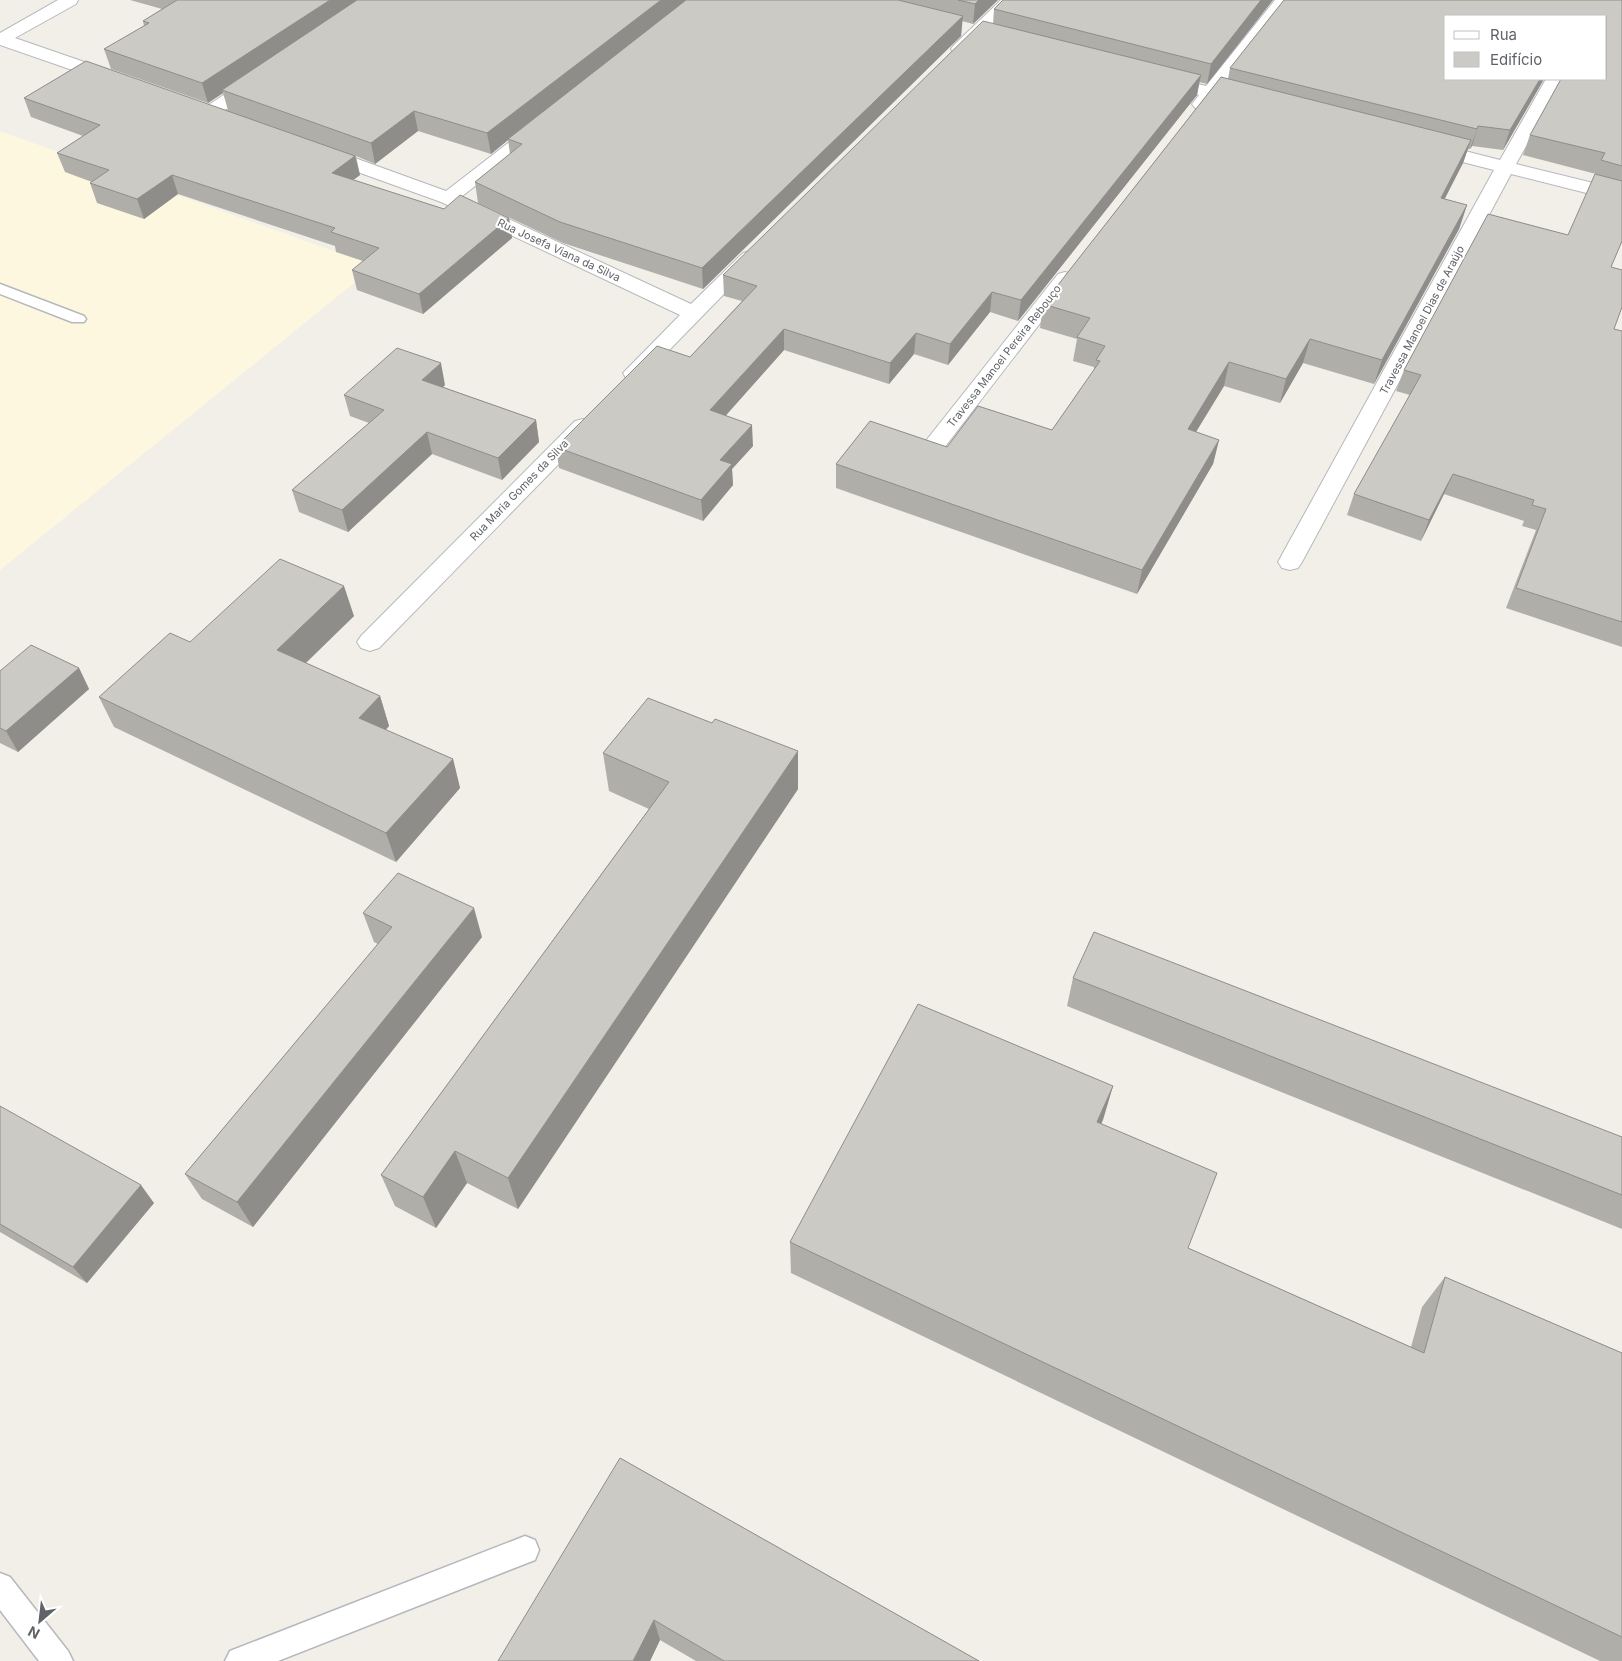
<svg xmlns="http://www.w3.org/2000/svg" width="1622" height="1661" viewBox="0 0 1622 1661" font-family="Inter,sans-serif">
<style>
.commercial{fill:#fef7e0}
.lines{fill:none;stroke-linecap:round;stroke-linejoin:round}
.service-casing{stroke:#b5b8bc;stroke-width:3}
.minor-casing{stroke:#b5b8bc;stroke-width:2}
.service{fill:#fff;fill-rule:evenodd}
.minor{fill:#fff;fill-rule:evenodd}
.wall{fill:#afaea9}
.shaded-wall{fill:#8f8d8a}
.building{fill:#cccac5;stroke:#8f8d8a}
.labels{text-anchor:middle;stroke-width:4;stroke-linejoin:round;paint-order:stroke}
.far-street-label{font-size:11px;fill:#5f6368;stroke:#fff}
</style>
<rect width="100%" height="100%" fill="#f1efe8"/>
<path class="commercial" d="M 0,131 L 375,266 L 0,570 Z"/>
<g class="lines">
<g class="service-casing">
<path id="service" d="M 0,284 L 84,316 L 86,319 L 84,322 L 72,322 L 0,294 Z
M 525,1536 L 535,1540 L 539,1550 L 535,1560 L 278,1661 L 225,1661 L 230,1651 Z
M 0,1573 L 10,1577 L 68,1651 L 73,1661 L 39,1661 L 0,1610 Z"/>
</g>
<g class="minor-casing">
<path id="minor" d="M 58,0 L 78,0 L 76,4 L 15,38 L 119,74 L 122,78 L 119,82 L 107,82 L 0,45 L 0,33 Z
M 1001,0 L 1018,0 L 966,53 L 954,53 L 951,49 L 954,45 Z
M 1275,0 L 1292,0 L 1222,90 L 1251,97 L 1254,101 L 1251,105 L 1245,106 L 1215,99 L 1207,108 L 1195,108 L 1192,104 L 1199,95 L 1157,84 L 1154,80 L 1157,76 L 1163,75 L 1206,86 Z
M 257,76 L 263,77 L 266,81 L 263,85 L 216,116 L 204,116 L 201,112 L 204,108 L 251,77 Z
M 1546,79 L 1564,79 L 1516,164 L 1622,190 L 1622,202 L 1511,174 L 1302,562 L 1298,568 L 1290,570 L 1282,568 L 1278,562 L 1494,170 L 1423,152 L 1421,148 L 1423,144 L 1430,142 L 1500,160 Z
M 540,122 L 546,123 L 549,127 L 546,131 L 461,197 L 691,304 L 743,253 L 750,251 L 757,253 L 760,257 L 642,378 L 634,380 L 626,378 L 623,373 L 680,315 L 441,202 L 316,157 L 314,153 L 316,149 L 330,149 L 446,191 L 534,123 Z
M 1065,272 L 1072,274 L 1075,278 L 937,457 L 929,459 L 921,457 L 918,452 L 921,447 L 1058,274 Z
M 583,419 L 591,421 L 594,426 L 591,431 L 379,648 L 370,651 L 361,648 L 357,642 L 361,636 L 575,421 Z"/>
</g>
<use href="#service" class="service"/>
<use href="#minor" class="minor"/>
</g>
<path class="wall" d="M 130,0 L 998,0 L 973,24 L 962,21 L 961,36 L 703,289 L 563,243 L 478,203 L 475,182 L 510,154 L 508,140 L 491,154 L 418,131 L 375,164 L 356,156 L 360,175 L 353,180 L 444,209 L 509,218 L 512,238 L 423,314 L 357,290 L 352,270 L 363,261 L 336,252 L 335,246 L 178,194 L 144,219 L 97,203 L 90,183 L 92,182 L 65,172 L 57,153 L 83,136 L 31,117 L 24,98 L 228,110 L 223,93 L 208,103 L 111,69 L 104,49 L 144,26 L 143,21 L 162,9 Z
M 1273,0 L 1207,84 L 1199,82 L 1197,95 L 1018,321 L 990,312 L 948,365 L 914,354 L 889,384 L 784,350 L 726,415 L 753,446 L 732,469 L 733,485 L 703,521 L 559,468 L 556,447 L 690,357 L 742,301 L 724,296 L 723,275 L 993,24 L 994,9 Z
M 1284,0 L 1622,0 L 1622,241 L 1611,267 L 1622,270 L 1622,307 L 1614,329 L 1622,331 L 1622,647 L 1506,608 L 1536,530 L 1522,526 L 1524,521 L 1444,494 L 1421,541 L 1347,515 L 1354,494 L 1410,395 L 1396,391 L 1404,370 L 1488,214 L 1568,235 L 1596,174 L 1523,155 L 1530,135 L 1561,79 L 1606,79 L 1606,16 L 1446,16 L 1446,79 L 1544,79 L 1503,150 L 1472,146 L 1470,149 L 1468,149 L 1463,163 L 1444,199 L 1467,205 L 1459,229 L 1374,384 L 1303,363 L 1280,403 L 1224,386 L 1196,432 L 1219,440 L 1213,464 L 1137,594 L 836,488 L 836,464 L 870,421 L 947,447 L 978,406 L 1052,430 L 1094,370 L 1094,367 L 1073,361 L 1077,339 L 1040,328 L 1043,304 L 1221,77 L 1228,79 L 1230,68 Z
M 445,385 L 443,387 L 536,420 L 539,442 L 502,480 L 432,454 L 348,532 L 299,512 L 292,490 L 369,423 L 350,416 L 344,395 Z
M 354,616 L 306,663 L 380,696 L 389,726 L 386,730 L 453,759 L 460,788 L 396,862 L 114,727 L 99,697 L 190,642 Z
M 79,668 L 89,689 L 18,752 L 0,743 L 0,671 Z
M 712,723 L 798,751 L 798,789 L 518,1209 L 467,1183 L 436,1228 L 395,1206 L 381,1175 L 649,809 L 609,791 L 603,753 Z
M 363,913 L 482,937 L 253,1227 L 202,1199 L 185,1174 L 378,944 L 374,942 Z
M 1073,978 L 1622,1137 L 1622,1229 L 1067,1006 Z
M 1113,1086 L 1101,1124 L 1188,1248 L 1411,1347 L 1422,1307 L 1445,1277 L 1622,1353 L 1622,1661 L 1600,1661 L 791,1273 L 790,1242 Z
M 0,1106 L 154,1203 L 87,1283 L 0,1232 Z
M 620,1458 L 979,1661 L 696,1661 L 660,1640 L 650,1661 Z"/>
<path class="shaded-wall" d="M 330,0 L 365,0 L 222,90 L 223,93 L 208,103 L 202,83 Z
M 661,0 L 688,0 L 508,139 L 508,140 L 491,154 L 487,133 Z
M 979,0 L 998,0 L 973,24 L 975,4 Z
M 1261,0 L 1273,0 L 1207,84 L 1211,64 Z
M 963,16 L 961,36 L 703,289 L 702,268 Z
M 1201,75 L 1197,95 L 1018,321 L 1021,300 Z
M 1540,79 L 1544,79 L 1503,150 L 1510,130 Z
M 414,111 L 418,131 L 375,164 L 371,143 Z
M 1478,126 L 1472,146 L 1470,149 L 1477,129 Z
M 1471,140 L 1463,163 L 1433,222 L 1441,198 Z
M 355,156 L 360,175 L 336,193 L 332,173 Z
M 172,175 L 178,194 L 144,219 L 137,199 Z
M 1467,205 L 1459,229 L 1374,384 L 1382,360 Z
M 509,218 L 512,238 L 423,314 L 419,294 Z
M 992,292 L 990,312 L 948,365 L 950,344 Z
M 784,329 L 784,350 L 712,431 L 710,410 Z
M 916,333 L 914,354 L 889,384 L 890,363 Z
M 1310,339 L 1303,363 L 1280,403 L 1286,379 Z
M 1229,362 L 1224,386 L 1183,453 L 1188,429 Z
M 441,363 L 445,385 L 427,402 L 422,380 Z
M 536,420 L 539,442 L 502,480 L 498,458 Z
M 752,425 L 753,446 L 732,469 L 733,485 L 703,521 L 701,500 L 720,460 Z
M 427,432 L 432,454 L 348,532 L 342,510 Z
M 1219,440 L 1213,464 L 1137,594 L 1142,570 Z
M 1453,474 L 1444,494 L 1421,541 L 1429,520 Z
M 344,586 L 354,616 L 288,680 L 277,650 Z
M 79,668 L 89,689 L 18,752 L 6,731 Z
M 380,696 L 389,726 L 369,747 L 359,718 Z
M 798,751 L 798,789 L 518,1209 L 508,1178 Z
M 453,759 L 460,788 L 396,862 L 386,833 Z
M 474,908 L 482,937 L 253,1227 L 237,1202 Z
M 1113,1086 L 1103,1120 L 1087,1155 L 1097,1122 Z
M 455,1151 L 467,1183 L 436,1228 L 423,1197 Z
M 141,1185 L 154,1203 L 87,1283 L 73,1267 Z
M 654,1620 L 660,1640 L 650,1661 L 633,1661 Z"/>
<path class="building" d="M 177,0 L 330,0 L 202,83 L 104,49 L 149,23 L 143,21 Z
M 357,0 L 661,0 L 487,133 L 414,111 L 371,143 L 222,90 Z
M 686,0 L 898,0 L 963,16 L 702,268 L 560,222 L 475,182 L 522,144 L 508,139 Z
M 958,0 L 979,0 L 975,4 Z
M 1003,0 L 1261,0 L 1211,64 L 994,9 Z
M 1284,0 L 1622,0 L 1622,166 L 1601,160 L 1605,153 L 1530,135 L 1561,79 L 1606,79 L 1606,16 L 1446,16 L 1446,79 L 1540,79 L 1510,130 L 1478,126 L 1477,129 L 1230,68 Z
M 983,21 L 1201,75 L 1021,300 L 992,292 L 950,344 L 916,333 L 890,363 L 784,329 L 710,410 L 752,425 L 720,460 L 732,464 L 701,500 L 556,447 L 657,346 L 690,357 L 757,286 L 723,275 Z
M 86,61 L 355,156 L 332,173 L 444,209 L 460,195 L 509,218 L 419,294 L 352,270 L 379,248 L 331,232 L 335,228 L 172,175 L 137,199 L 90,183 L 109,170 L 57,153 L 100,125 L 24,98 Z
M 1221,77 L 1471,140 L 1441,198 L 1467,205 L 1382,360 L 1310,339 L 1286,379 L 1229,362 L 1188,429 L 1219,440 L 1142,570 L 836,464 L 870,421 L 947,447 L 978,406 L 1052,430 L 1100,361 L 1096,360 L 1105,346 L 1077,337 L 1090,318 L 1043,304 Z
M 1595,174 L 1622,181 L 1622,241 L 1611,267 L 1622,270 L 1622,307 L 1614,329 L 1622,331 L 1622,622 L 1516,588 L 1546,509 L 1532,505 L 1534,500 L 1453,474 L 1429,520 L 1354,494 L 1421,375 L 1404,370 L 1488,214 L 1568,235 Z
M 397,348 L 441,363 L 422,380 L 536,420 L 498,458 L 427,432 L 342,510 L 292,490 L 384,410 L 344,395 Z
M 280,559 L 344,586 L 277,650 L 380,696 L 359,718 L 453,759 L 386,833 L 99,697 L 170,633 L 190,642 Z
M 31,645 L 79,668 L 6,731 L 0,728 L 0,671 Z
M 648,698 L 712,723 L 715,719 L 798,751 L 508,1178 L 455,1151 L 423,1197 L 381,1175 L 669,782 L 603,753 Z
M 398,873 L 474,908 L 237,1202 L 185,1174 L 392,927 L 363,913 Z
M 1094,932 L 1622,1137 L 1622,1195 L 1073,978 Z
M 918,1004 L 1113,1086 L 1097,1122 L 1217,1173 L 1188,1248 L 1424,1353 L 1445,1277 L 1622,1353 L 1622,1637 L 790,1242 Z
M 0,1106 L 141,1185 L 73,1267 L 0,1224 Z
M 620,1458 L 979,1661 L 724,1661 L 654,1620 L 633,1661 L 498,1661 Z"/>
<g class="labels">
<g class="far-street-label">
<text transform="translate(559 250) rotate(25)" y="4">Rua Josefa Viana da Silva</text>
<text transform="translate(1422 320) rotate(-62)" y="4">Travessa Manoel Dias de Araújo</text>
<text transform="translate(1004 356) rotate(-52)" y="4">Travessa Manoel Pereira Rebouço</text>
<text transform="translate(519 490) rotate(-46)" y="4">Rua Maria Gomes da Silva</text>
</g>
</g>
<rect x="1444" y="15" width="162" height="65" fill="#ffffff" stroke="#bfc1c3"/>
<rect x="1454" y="31" width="25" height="8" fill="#ffffff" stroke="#bfc1c3"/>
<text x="1490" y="40" font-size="15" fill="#5f6368">Rua</text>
<rect x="1454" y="52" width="25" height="15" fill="#cccac5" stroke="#bfc1c3"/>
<text x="1490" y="65" font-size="15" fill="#5f6368">Edifício</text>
<g transform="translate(40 1621) rotate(208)" stroke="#ffffff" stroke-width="4" paint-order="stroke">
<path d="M0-4L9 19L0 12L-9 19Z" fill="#5f6368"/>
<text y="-8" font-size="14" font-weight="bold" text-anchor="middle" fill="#5f6368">N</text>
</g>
</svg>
